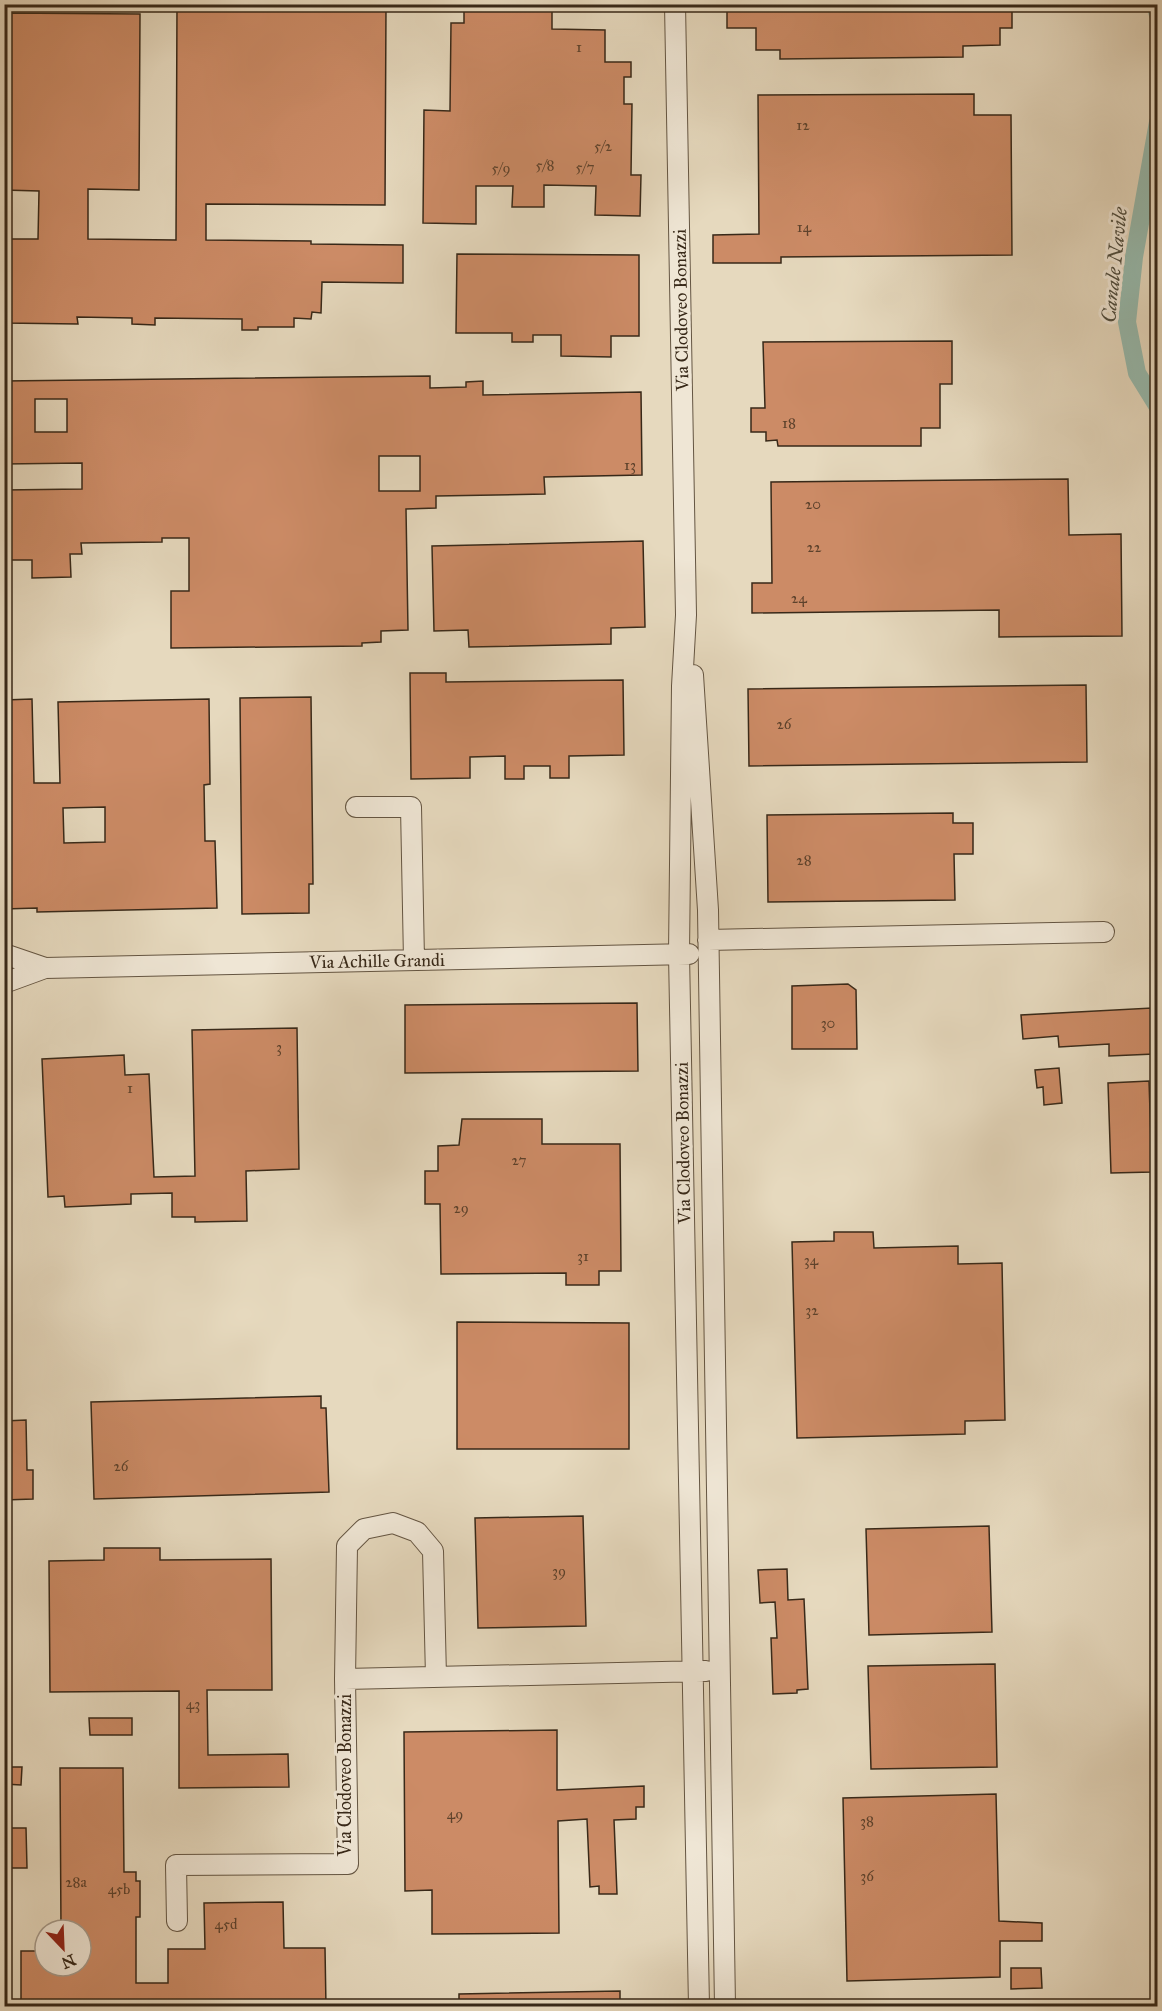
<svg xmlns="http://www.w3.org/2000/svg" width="1162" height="2011" viewBox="0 0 1162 2011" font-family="'IM FELL Great Primer',serif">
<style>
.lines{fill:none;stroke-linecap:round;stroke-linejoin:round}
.canal{stroke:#97baad;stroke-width:18}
.building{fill:#cc8b66;stroke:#382919;stroke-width:1.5;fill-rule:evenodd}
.minor-casing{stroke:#645542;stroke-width:22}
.minor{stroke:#efe6d5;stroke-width:20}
.labels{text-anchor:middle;stroke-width:6;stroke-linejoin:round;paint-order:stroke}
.number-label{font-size:15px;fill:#5d422c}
.street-label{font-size:18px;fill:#382919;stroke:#efe6d5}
.water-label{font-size:20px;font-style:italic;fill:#504d3e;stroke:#efe6d5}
</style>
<rect width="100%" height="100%" fill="#e6d9be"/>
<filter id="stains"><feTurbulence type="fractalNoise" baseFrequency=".00333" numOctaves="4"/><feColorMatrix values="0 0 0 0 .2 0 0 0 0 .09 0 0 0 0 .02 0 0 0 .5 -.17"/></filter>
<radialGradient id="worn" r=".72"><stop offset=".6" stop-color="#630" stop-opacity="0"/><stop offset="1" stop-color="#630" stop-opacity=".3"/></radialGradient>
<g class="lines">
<path class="canal" d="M 1155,4 L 1158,15
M 1158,122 L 1134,257 L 1127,322 L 1137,373 L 1158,407"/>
</g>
<path class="building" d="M 464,4 L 552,4 L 552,29 L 605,30 L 605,62 L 631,62 L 631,77 L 624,77 L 624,104 L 632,104 L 631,175 L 641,175 L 640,216 L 595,215 L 596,186 L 544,185 L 544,207 L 512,207 L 513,186 L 476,186 L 476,224 L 423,223 L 424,110 L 450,111 L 451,23 L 464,23 Z
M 727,4 L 1000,4 L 1000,6 L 1012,6 L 1012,28 L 1000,28 L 1000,45 L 963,46 L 963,57 L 780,59 L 780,50 L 756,50 L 756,28 L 727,28 Z
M 177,5 L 386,6 L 385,205 L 206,204 L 206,240 L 311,241 L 311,244 L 403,245 L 403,283 L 322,282 L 321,313 L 312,312 L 311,319 L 294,318 L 294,327 L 258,327 L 258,330 L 242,330 L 242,319 L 155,318 L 155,325 L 132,324 L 132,318 L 77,317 L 78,324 L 4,323 L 4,239 L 38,239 L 39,191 L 4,190 L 4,13 L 140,14 L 139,190 L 88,189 L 88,239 L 176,240 Z
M 974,94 L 974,115 L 1011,115 L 1012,255 L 781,257 L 781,263 L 713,263 L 713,235 L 759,234 L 758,95 Z
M 457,254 L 639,255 L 639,336 L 611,336 L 611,357 L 561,356 L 561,335 L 533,335 L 533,342 L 512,342 L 512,333 L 456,333 Z
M 952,341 L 952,384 L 940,384 L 940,428 L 921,428 L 921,446 L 778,446 L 777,440 L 766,441 L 766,432 L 751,432 L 751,408 L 765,408 L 763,342 Z
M 430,376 L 430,388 L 466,387 L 466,382 L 483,381 L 483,395 L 641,392 L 642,475 L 544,477 L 545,494 L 436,496 L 436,508 L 406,509 L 408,630 L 381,631 L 381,642 L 362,643 L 362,646 L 171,648 L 171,591 L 189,591 L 189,538 L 162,538 L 162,542 L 81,543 L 82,554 L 70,554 L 71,577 L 32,578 L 32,560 L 10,560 L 10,543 L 4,543 L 4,490 L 82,489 L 82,463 L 4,464 L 4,381 ZM 35,399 L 67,399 L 67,432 L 35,432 ZM 379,456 L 420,456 L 420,491 L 379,491 Z
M 1068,479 L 1069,535 L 1121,534 L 1122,636 L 999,637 L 999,610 L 752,613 L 752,583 L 772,583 L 771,482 Z
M 643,541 L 645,627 L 611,628 L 611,644 L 469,647 L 468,630 L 434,631 L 432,546 Z
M 410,673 L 446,673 L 446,682 L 623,680 L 624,755 L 569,756 L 569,778 L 550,778 L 550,766 L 524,766 L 524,779 L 505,779 L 505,756 L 470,757 L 470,778 L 411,779 Z
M 1086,685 L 1087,762 L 749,766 L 748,689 Z
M 311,697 L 313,884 L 309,884 L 309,913 L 242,914 L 240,698 Z
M 32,699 L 34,783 L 60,783 L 58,702 L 209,699 L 210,784 L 204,785 L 205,841 L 215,841 L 217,908 L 37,912 L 37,908 L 4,909 L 4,845 L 8,845 L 7,795 L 4,795 L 4,700 ZM 105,807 L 105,842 L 64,843 L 63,808 Z
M 953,813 L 953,823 L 973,823 L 973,854 L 954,854 L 955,900 L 768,902 L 767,815 Z
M 848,984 L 856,990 L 857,1049 L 792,1049 L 792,986 Z
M 637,1003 L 638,1071 L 405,1073 L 405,1005 Z
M 1152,1008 L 1154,1054 L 1109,1056 L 1109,1044 L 1059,1047 L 1058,1036 L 1023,1039 L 1021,1015 Z
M 297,1028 L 299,1169 L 246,1171 L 247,1221 L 195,1222 L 195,1217 L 172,1217 L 172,1193 L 131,1194 L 131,1204 L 65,1207 L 64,1196 L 48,1197 L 42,1059 L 124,1055 L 125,1075 L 149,1074 L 154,1177 L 195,1176 L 192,1030 Z
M 1059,1068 L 1062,1103 L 1044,1105 L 1043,1087 L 1037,1088 L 1035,1070 Z
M 1149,1081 L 1152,1172 L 1111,1173 L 1108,1083 Z
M 462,1119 L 542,1119 L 542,1144 L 620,1144 L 621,1271 L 599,1271 L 599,1285 L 566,1285 L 566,1273 L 441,1274 L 440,1204 L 425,1204 L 425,1171 L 438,1171 L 438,1146 L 459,1145 Z
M 834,1232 L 873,1232 L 874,1248 L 958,1246 L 958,1264 L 1002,1263 L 1005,1420 L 965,1421 L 965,1434 L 797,1438 L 792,1242 L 834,1241 Z
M 457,1322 L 629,1323 L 629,1449 L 457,1449 Z
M 321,1396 L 321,1408 L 326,1408 L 329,1492 L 94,1499 L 91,1402 Z
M 26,1420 L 27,1470 L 33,1470 L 33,1499 L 4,1500 L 4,1421 Z
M 583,1516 L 586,1626 L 478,1628 L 475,1518 Z
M 989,1526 L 992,1632 L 869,1635 L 866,1529 Z
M 104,1548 L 160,1548 L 160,1560 L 271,1559 L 272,1690 L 207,1690 L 208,1755 L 288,1754 L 289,1787 L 179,1788 L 179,1691 L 50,1692 L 49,1561 L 104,1560 Z
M 787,1569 L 788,1600 L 804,1599 L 808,1689 L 797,1690 L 797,1693 L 773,1694 L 771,1638 L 777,1638 L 775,1602 L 760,1603 L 758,1570 Z
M 995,1664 L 997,1767 L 871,1769 L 868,1666 Z
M 89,1718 L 132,1718 L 132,1735 L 90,1735 Z
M 557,1730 L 557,1790 L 644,1786 L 644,1807 L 636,1807 L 636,1819 L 614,1820 L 617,1894 L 599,1894 L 599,1886 L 590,1887 L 587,1819 L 558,1821 L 559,1933 L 432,1934 L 432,1890 L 405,1891 L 404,1732 Z
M 4,1767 L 22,1767 L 21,1785 L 4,1784 Z
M 60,1768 L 123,1768 L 124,1872 L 136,1872 L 136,1881 L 140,1881 L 140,1917 L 136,1917 L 136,1983 L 168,1983 L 168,1949 L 205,1949 L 204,1903 L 283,1902 L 284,1948 L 325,1948 L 326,2007 L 21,2007 L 21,1951 L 45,1951 L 45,1966 L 81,1966 L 81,1930 L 61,1930 Z
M 996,1794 L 999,1921 L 1042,1923 L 1042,1941 L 1000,1941 L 1000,1977 L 847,1981 L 843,1798 Z
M 4,1828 L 26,1828 L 27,1868 L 4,1868 Z
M 1011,1968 L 1041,1968 L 1042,1988 L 1011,1989 Z
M 620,1991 L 620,2007 L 459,2007 L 459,1994 Z"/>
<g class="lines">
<g class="minor-casing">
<path id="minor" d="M 675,4 L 686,615 L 682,686 L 679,954 L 699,2006
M 693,675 L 708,910 L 725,2006
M 356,807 L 411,807 L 414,960
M 708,940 L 1104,932
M 4,954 L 45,968 L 689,954
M 4,983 L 45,968
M 345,1679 L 347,1546 L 364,1529 L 393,1523 L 417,1532 L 433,1551 L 436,1677
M 177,1921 L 176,1865 L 348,1864 L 345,1679 L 706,1671"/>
</g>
<use href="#minor" class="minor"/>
</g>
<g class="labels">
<g class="number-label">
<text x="579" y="52">1</text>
<text x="803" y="130">12</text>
<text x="603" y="151">5/2</text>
<text x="545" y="170">5/8</text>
<text x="585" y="172">5/7</text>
<text x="501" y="173">5/9</text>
<text x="804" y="232">14</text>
<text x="789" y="428">18</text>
<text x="630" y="470">13</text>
<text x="813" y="509">20</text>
<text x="814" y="552">22</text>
<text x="799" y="603">24</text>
<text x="784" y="729">26</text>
<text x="804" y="865">28</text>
<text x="828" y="1028">30</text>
<text x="279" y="1052">3</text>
<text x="130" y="1093">1</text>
<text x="519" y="1165">27</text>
<text x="461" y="1213">29</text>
<text x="583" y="1261">31</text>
<text x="811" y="1265">34</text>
<text x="812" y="1315">32</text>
<text x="121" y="1471">26</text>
<text x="559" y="1576">39</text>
<text x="193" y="1709">43</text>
<text x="455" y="1819">49</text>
<text x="867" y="1826">38</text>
<text x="867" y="1881">36</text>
<text x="76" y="1887">28a</text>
<text x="119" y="1894">45b</text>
<text x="226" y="1929">45d</text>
</g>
<g class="street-label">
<text transform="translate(681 310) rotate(-91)" y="6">Via Clodoveo Bonazzi</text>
<text transform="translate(377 961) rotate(-1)" y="6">Via Achille Grandi</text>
<text transform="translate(683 1143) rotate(-91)" y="6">Via Clodoveo Bonazzi</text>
<text transform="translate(345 1775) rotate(-90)" y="6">Via Clodoveo Bonazzi</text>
</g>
<g class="water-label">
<text transform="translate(1114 265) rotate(-84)" y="7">Canale Navile</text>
</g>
</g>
<rect width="1162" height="2011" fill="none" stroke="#e6d9be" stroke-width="24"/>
<rect x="6" y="6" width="1150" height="1999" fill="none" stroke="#382919" stroke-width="3"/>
<rect x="12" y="12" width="1138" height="1987" fill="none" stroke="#382919" stroke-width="1.5"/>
<g transform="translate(63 1948) rotate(157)"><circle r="28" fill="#efe6d5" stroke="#a69a8a" stroke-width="1.5"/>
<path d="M0-4.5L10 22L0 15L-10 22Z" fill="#8f2418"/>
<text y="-9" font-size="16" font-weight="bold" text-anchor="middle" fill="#382919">N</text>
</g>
<rect width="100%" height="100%" filter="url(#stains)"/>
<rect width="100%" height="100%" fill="url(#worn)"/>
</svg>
